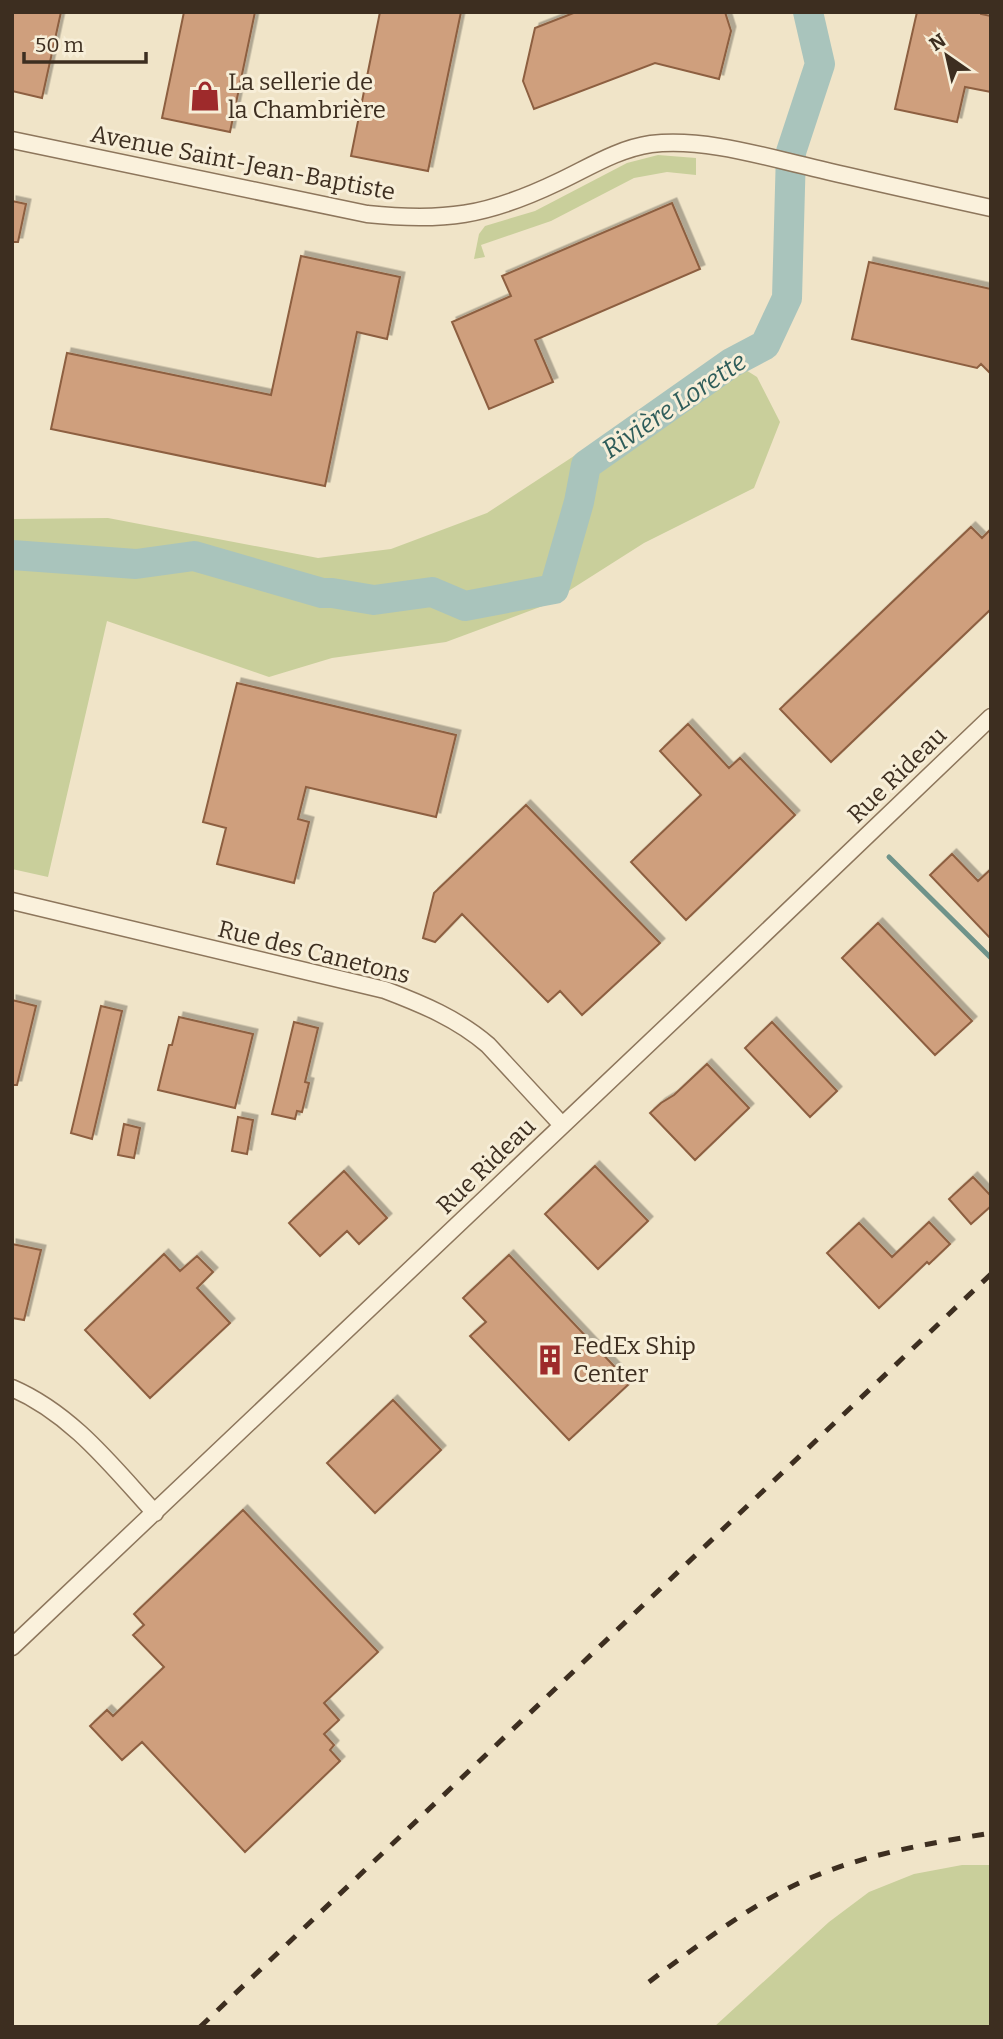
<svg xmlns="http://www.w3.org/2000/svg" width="1003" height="2039" viewBox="0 0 1003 2039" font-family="Bitter,serif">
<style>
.green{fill:#c9cf9b}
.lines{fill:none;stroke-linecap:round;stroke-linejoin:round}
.stream{stroke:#6f938a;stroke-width:5}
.river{stroke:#a9c4bc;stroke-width:30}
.building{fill:#cf9f7d;stroke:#8d5f41;stroke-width:2;filter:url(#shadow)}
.minor-casing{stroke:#8d765c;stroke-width:19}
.minor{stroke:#faf1dc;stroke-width:16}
.rail{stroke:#3d2e20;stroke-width:5;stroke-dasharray:12 12;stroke-linecap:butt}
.labels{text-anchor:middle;stroke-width:6;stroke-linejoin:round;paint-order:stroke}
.poi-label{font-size:24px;fill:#3d2e20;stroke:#f7eed8;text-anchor:start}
.street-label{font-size:24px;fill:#3d2e20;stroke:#f7eed8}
.water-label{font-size:26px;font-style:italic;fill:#2f5d5a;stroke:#f7eed8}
</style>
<defs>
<filter id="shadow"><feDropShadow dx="4.5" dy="-4.5" stdDeviation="0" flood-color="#0004"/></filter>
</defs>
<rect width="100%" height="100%" fill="#f0e4c8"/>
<path class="green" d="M 658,155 L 696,158 L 696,175 L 667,172 L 634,178 L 551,221 L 481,245 L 485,257 L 474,259 L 479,234 L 485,226 L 535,211 L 627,163 Z
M 725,357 L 757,377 L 780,422 L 754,488 L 644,543 L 548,604 L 446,642 L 332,658 L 269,677 L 107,621 L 48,877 L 12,869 L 12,519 L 108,518 L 318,558 L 391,549 L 487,513 Z
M 962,1865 L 991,1865 L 991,2027 L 714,2027 L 829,1922 L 869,1892 L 914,1874 Z"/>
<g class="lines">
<path class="stream" d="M 889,857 L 991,958"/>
<path class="river" d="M 12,555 L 136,564 L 194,556 L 322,593 L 332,593 L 374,600 L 432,592 L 465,606 L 554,589 L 579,502 L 586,465 L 731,363 L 765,345 L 787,298 L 791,152 L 820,64 L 808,12"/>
</g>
<path class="building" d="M 12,12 L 61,12 L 42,98 L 12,91 Z
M 184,12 L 255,12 L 230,132 L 162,118 Z
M 380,12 L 461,12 L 428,171 L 351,156 Z
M 576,12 L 725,12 L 731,31 L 719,79 L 655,63 L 534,109 L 523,81 L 535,28 Z
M 917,12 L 981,12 L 981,14 L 991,16 L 991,92 L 965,87 L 957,122 L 895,109 Z
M 12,201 L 26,204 L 18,242 L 12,242 Z
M 672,203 L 700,269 L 535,340 L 553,382 L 489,409 L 452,322 L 511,296 L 502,276 Z
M 301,256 L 400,277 L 387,339 L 357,332 L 325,486 L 51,429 L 67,353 L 271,395 Z
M 869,262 L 991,289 L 991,374 L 981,364 L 977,368 L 852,339 Z
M 971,527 L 982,538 L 991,529 L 991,609 L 831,762 L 780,709 Z
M 237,683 L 456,735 L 436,817 L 306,787 L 298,819 L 309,822 L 294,883 L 217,864 L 226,828 L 203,822 Z
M 688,724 L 729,768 L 740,758 L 795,815 L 686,920 L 631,862 L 701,795 L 660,751 Z
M 526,805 L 660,943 L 582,1015 L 560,991 L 548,1002 L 462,914 L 435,942 L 423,938 L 434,893 Z
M 952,854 L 978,881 L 991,869 L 991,939 L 930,875 Z
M 878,923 L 972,1021 L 935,1055 L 842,958 Z
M 12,1000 L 36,1006 L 17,1085 L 12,1085 Z
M 101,1006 L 122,1011 L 92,1139 L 71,1133 Z
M 179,1017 L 253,1034 L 235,1108 L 158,1090 L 169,1045 L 172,1045 Z
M 294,1022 L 318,1028 L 305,1082 L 309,1083 L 302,1112 L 297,1111 L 295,1119 L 272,1114 Z
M 772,1022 L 837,1091 L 810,1117 L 745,1048 Z
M 707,1064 L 749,1108 L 695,1160 L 650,1113 L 661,1103 L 674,1095 Z
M 238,1117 L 253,1120 L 247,1154 L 232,1151 Z
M 124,1124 L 140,1128 L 134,1158 L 118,1155 Z
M 595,1166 L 648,1221 L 598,1269 L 545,1214 Z
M 344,1171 L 387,1218 L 359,1244 L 347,1231 L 320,1256 L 289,1223 Z
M 973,1177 L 991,1196 L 991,1206 L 971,1224 L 949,1199 Z
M 929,1222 L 950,1244 L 929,1264 L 927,1262 L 879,1308 L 827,1253 L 859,1223 L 892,1257 Z
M 12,1244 L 41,1250 L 24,1320 L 12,1318 Z
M 164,1254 L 180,1271 L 197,1256 L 213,1272 L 197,1288 L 230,1323 L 150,1398 L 85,1330 Z
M 509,1255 L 630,1383 L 569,1440 L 470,1336 L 486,1322 L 463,1298 Z
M 393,1400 L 441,1450 L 375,1513 L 327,1463 Z
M 243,1510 L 378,1652 L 324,1703 L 339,1720 L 324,1734 L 334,1745 L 330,1750 L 340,1761 L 245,1852 L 142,1742 L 122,1760 L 90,1726 L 107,1710 L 113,1716 L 164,1667 L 133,1635 L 144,1625 L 134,1614 Z"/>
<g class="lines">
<g class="minor-casing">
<path id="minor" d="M 12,140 L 367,214 C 444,222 487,216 558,182 C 588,168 617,149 651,144 C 705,138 762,156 814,168 C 873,182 932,195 991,208
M 12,901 L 385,990 C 422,1004 458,1019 488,1045 L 562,1125
M 12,1388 C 72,1414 112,1466 155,1513
M 12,1647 L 739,958 L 991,717"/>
</g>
<use href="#minor" class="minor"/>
<path class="rail" d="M 649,1982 C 698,1945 758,1899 815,1876 C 871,1853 931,1843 991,1833
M 200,2027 L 991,1274"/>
</g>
<defs>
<g id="shop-bare" transform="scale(2.415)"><path d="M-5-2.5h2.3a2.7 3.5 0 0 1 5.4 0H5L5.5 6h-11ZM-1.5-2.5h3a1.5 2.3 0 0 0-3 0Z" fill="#9e2a2b" stroke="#f7eed8" stroke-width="2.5" paint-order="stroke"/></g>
<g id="building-bare" transform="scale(2.415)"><path d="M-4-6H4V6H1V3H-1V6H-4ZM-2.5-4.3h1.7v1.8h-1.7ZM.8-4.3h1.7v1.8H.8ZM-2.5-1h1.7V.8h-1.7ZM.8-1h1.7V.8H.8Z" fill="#9e2a2b" stroke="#f7eed8" stroke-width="2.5" paint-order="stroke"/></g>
</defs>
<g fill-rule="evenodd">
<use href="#shop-bare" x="205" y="96"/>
<use href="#building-bare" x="550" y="1360"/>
</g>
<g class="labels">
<g class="poi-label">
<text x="228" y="90">La sellerie de<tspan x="228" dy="28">la Chambrière</tspan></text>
<text x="573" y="1354">FedEx Ship<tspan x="573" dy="28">Center</tspan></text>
</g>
<g class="street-label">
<text transform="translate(243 163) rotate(11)" y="8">Avenue Saint-Jean-Baptiste</text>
<text transform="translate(897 775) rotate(-44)" y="8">Rue Rideau</text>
<text transform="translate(314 952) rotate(14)" y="8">Rue des Canetons</text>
<text transform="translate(486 1166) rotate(-44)" y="8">Rue Rideau</text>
</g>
<g class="water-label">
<text transform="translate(674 405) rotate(-34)" y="9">Rivière Lorette</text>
</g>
</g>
<rect width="1003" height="2039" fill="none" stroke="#3d2e20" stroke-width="28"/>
<g transform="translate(947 56) rotate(326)" stroke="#f7eed8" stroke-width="5" paint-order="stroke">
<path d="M0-5L12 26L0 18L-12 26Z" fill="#3d2e20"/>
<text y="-10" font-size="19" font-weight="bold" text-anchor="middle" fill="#3d2e20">N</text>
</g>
<path d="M24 52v10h122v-10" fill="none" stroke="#3d2e20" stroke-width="3.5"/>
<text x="35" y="52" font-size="21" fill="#3d2e20" stroke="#f7eed8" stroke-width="5" paint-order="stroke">50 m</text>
</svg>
